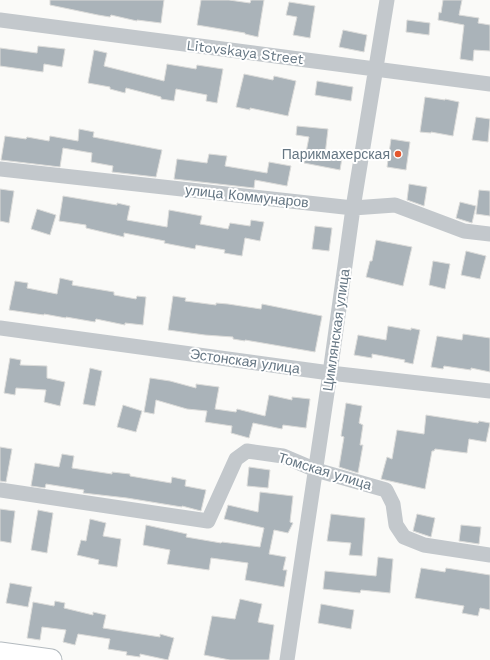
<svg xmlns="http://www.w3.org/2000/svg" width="490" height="660" viewBox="0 0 490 660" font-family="'Work Sans',sans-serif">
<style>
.building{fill:#aab3b9;stroke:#dcdcda}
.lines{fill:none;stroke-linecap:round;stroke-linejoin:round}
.secondary-casing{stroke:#b3babf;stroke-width:23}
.street{stroke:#c3c8cc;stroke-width:15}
.secondary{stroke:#fff;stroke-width:21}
.poi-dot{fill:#e4572e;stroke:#fff;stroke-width:1.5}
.labels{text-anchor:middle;stroke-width:4;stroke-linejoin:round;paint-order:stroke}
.street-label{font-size:14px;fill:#657683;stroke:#fff}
.poi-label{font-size:14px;fill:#657683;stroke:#fff;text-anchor:end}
</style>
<rect width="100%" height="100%" fill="#fafaf8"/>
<path class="building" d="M 50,0 L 164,0 L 161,23 L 137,20 L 137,21 L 111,15 L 110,17 L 98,15 L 50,5 Z
M 201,0 L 229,0 L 250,3 L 251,0 L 264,0 L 258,37 L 245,34 L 245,33 L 197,25 Z
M 443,0 L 462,0 L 459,15 L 479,18 L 478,23 L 490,25 L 490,51 L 474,50 L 473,61 L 460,59 L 464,25 L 438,20 L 439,12 L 441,13 Z
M 289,2 L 315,6 L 310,38 L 293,35 L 297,17 L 286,15 Z
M 407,20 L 430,23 L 429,35 L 406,32 Z
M 343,30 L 367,35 L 364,52 L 339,47 Z
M 38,46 L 65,49 L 62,67 L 44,64 L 43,72 L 0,66 L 0,48 L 37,53 Z
M 94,50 L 107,53 L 104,66 L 164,81 L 167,64 L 196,69 L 197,65 L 223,69 L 217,103 L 206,101 L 207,95 L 176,89 L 174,101 L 161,99 L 161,97 L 126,88 L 125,93 L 110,89 L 110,87 L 88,83 Z
M 244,74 L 273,80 L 274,76 L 296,81 L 288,116 L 250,108 L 250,110 L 236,107 Z
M 317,81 L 353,87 L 351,101 L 315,95 Z
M 425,97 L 445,100 L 445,99 L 459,102 L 453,136 L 431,132 L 431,133 L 420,132 Z
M 476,117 L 490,119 L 488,142 L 472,140 Z
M 297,126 L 328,129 L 325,155 L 342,158 L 340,170 L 304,163 L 309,137 L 296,135 Z
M 79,129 L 94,132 L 93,137 L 162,150 L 156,177 L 112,172 L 113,166 L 91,162 L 92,153 L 63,148 L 60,167 L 1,160 L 5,136 L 26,139 L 27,137 L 49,141 L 50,136 L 78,141 Z
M 391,139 L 410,142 L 406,170 L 387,167 Z
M 209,154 L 227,156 L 225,166 L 267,173 L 269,162 L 291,166 L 287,186 L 255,180 L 254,188 L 174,179 L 177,159 L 207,163 Z
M 409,184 L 427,187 L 424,206 L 407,200 Z
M 0,189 L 14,191 L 9,223 L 0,221 Z
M 479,190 L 490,191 L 490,216 L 476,214 Z
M 63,196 L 117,205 L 117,203 L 130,206 L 127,220 L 167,227 L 169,210 L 202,216 L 200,224 L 228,229 L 230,223 L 250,226 L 251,220 L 264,222 L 260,241 L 245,238 L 242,256 L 224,253 L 225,250 L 196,245 L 195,249 L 164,243 L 165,241 L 124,233 L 124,237 L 86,228 L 86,225 L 59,221 Z
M 460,202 L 476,206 L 472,223 L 456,218 Z
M 37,209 L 56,215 L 50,235 L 31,229 Z
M 315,226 L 332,228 L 329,251 L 312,249 Z
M 376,240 L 412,247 L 403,286 L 366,277 L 370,261 L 372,261 Z
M 466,251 L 486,256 L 480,279 L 461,275 Z
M 433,261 L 450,264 L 445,289 L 429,285 Z
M 60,278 L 73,281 L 72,285 L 114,292 L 114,295 L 136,299 L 137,296 L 146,297 L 143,325 L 125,323 L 125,325 L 96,319 L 95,322 L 66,317 L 66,318 L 44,314 L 44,315 L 9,310 L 15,281 L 28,283 L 27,288 L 57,294 Z
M 173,296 L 186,298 L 185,301 L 216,305 L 216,303 L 228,304 L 261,309 L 262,304 L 322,316 L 315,352 L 245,340 L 245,341 L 233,339 L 233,337 L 205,335 L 168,330 Z
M 388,326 L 411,330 L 411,328 L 420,330 L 413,364 L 404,362 L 405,360 L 372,354 L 372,358 L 354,355 L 358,335 L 386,340 Z
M 463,334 L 490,338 L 490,372 L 471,368 L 471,370 L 444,366 L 443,369 L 431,367 L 437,336 L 462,340 Z
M 10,358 L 21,360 L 20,365 L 47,366 L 47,378 L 65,382 L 60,406 L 44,402 L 46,390 L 16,388 L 15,395 L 4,393 Z
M 90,368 L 102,371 L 95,406 L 83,404 Z
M 150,378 L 170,381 L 196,388 L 196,384 L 219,387 L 215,409 L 236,412 L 237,409 L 265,416 L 269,395 L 292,400 L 292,397 L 310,399 L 306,428 L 283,425 L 282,429 L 253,423 L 249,438 L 231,433 L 232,426 L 205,422 L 207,411 L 187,409 L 156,400 L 154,414 L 144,412 Z
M 346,403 L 362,406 L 359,423 L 363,425 L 360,445 L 363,445 L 358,473 L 339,467 L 344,437 L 341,436 Z
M 123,405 L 142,411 L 136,432 L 117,427 Z
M 426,415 L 478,423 L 479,421 L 490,423 L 486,442 L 469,439 L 467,453 L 435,449 L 434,451 L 432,451 L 425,489 L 381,479 L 387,457 L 392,459 L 397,430 L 424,434 Z
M 0,447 L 12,449 L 6,482 L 0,481 Z
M 62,454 L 74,456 L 72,468 L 112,474 L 112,472 L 130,474 L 130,476 L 171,483 L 172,477 L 186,480 L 185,486 L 206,490 L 201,511 L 182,506 L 182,507 L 127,498 L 83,493 L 84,490 L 46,484 L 45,488 L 31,486 L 35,463 L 59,467 Z
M 249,467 L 270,470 L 268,488 L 247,486 Z
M 260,492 L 293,496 L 290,522 L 293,523 L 288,533 L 274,530 L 269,554 L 286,557 L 283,570 L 287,570 L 284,587 L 245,580 L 248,563 L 211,558 L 209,570 L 167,564 L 170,550 L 143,545 L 146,525 L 187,534 L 186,537 L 221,543 L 222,542 L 260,547 L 264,528 L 224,519 L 228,505 L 258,512 Z
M 0,509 L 15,511 L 11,543 L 0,541 Z
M 38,510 L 53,513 L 47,553 L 31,550 Z
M 331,514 L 365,518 L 362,556 L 349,555 L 351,543 L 327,541 Z
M 417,514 L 435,518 L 431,537 L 413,531 Z
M 90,519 L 106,523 L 103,536 L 121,539 L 117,567 L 98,564 L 99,560 L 77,555 L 81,540 L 86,541 Z
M 461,525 L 481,527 L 479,544 L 459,541 Z
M 378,557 L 393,559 L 390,593 L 361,590 L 360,593 L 323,589 L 325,571 L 376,576 Z
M 421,568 L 445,572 L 446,568 L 490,575 L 490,610 L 480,608 L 478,616 L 462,613 L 464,606 L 415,598 Z
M 10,583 L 32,587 L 28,607 L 6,603 Z
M 240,599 L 262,604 L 258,622 L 274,625 L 269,660 L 230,660 L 204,655 L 212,616 L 235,619 Z
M 55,601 L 65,603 L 64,608 L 93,615 L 93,612 L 106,615 L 103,628 L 160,637 L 160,634 L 174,638 L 168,660 L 140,654 L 140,657 L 126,655 L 127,652 L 108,649 L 110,639 L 78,634 L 75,645 L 63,642 L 66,630 L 42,627 L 40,640 L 27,638 L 33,602 L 54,606 Z
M 321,604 L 354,610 L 351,629 L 318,623 Z"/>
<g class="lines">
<g class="secondary-casing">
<path id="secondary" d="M 0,653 L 51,660"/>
</g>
<path class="street" d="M 0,20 L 490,84
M 0,169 L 353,208 L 395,205 L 464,231 L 490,234
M 0,328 L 330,373 L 490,391
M 0,490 L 208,521 L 236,459 L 247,451 L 283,456 L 316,470 L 386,490 L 393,504 L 396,525 L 404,537 L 424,545 L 490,555
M 287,660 L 330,373 L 353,208 L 387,0"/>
<use href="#secondary" class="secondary"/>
</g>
<circle class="poi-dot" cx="398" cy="154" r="4"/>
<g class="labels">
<g class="street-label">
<text transform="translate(245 52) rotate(7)" y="5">Litovskaya Street</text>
<text transform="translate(247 196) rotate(6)" y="5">улица Коммунаров</text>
<text transform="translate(336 330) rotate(-82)" y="5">Цимлянская улица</text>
<text transform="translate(245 361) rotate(8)" y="5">Эстонская улица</text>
<text transform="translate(325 471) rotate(17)" y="5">Томская улица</text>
</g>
<g class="poi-label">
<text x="390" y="159">Парикмахерская</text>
</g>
</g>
</svg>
